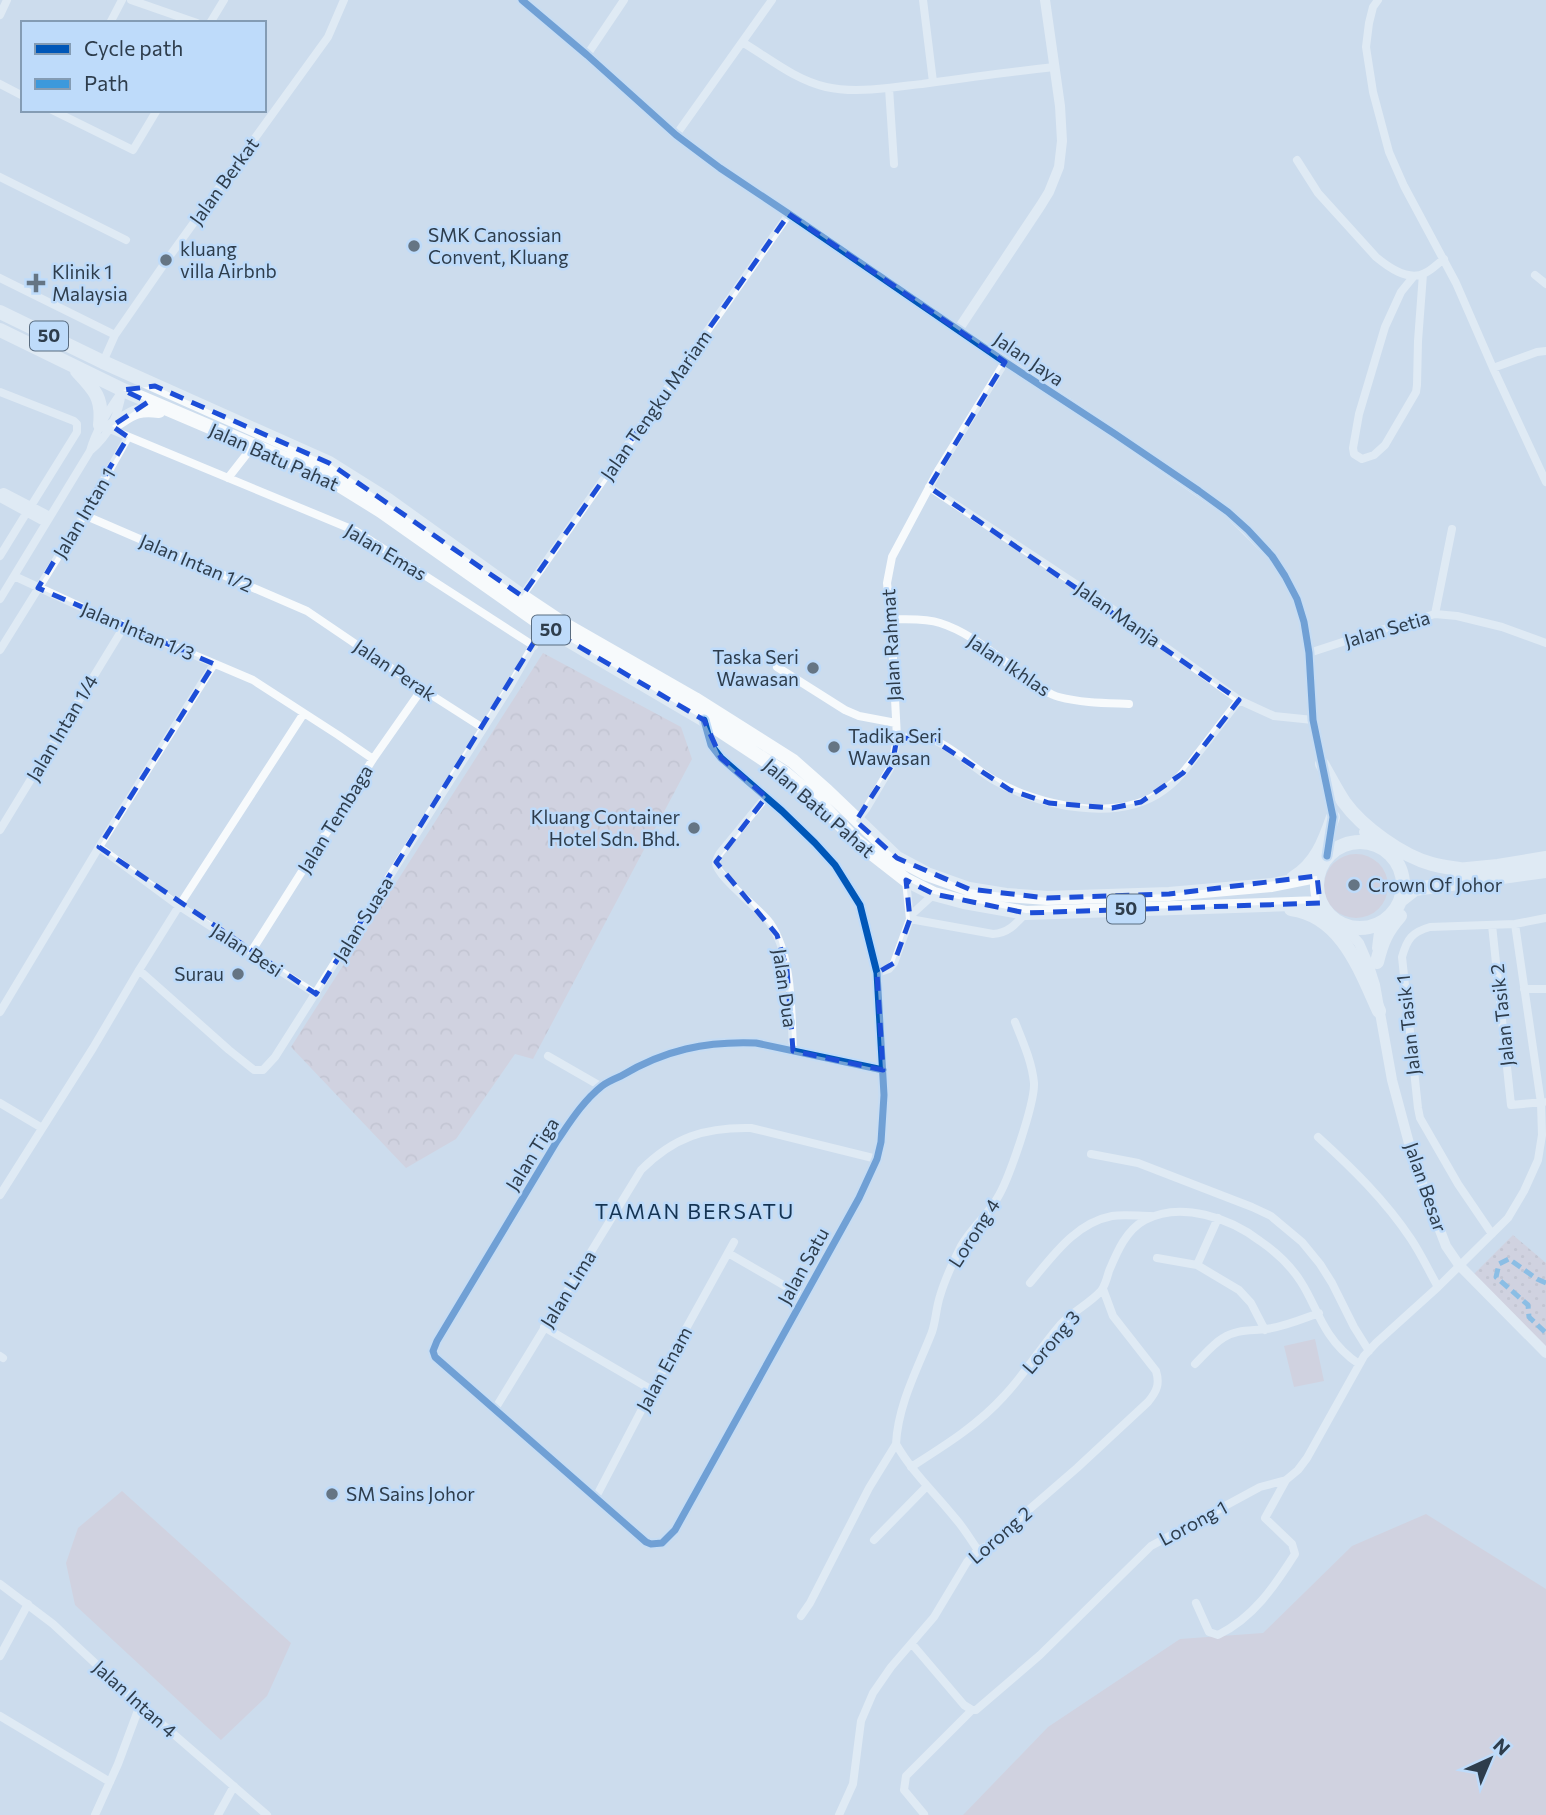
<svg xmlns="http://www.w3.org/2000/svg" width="1546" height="1815" viewBox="0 0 1546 1815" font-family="Commissioner,sans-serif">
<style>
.grass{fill:#d6c5d0}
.forest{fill:url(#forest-crowns)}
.park{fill:url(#park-dots)}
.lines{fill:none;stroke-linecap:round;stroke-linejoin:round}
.street{stroke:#f7fafc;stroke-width:8}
.secondary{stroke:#f7fafc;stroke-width:10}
.highway{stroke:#f7fafc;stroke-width:14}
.quiet{stroke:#3c99dc;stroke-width:5;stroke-dasharray:10 5;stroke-linecap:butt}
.cycleway-casing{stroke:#bedbfa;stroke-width:11}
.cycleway{stroke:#0057b8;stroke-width:7}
.marked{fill:none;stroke:#1d4ed8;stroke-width:5;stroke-dasharray:14 9;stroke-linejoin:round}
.poi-dot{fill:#657584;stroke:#bedbfa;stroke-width:2.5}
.labels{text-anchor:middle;stroke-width:5;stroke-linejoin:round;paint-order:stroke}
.shield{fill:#bedbfa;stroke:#596c80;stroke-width:2}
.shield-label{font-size:18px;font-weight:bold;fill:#2e3d4c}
.street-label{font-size:19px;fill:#2e3d4c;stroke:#bedbfa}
.poi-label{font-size:19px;fill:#2e3d4c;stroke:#bedbfa;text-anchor:start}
.neighbourhood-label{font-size:21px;letter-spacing:2px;fill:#153453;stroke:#bedbfa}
</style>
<defs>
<pattern id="forest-crowns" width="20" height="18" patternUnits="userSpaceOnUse" patternTransform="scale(1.75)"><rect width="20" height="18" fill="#d6c5d0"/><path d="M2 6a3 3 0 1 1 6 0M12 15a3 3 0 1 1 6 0" fill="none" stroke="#b8aab4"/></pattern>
<pattern id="park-dots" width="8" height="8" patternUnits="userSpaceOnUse" patternTransform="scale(1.75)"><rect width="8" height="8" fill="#d6c5d0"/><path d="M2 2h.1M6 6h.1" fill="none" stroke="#b8aab4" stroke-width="1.8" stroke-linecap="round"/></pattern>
</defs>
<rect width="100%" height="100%" fill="#ccdced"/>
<path class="grass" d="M1324 886a32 32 0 1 1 64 0a32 32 0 1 1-64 0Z
M 1315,1339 L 1324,1381 L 1294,1387 L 1284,1346 Z
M 122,1491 L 291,1643 L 267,1696 L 221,1740 L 75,1605 L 66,1563 L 78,1528 Z
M 1426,1514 L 1546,1589 L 1546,1815 L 963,1815 L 1048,1727 L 1180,1639 L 1263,1633 L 1352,1546 Z"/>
<path class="forest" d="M 543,653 L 681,727 L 692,759 L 533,1059 L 515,1054 L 456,1139 L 406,1168 L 291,1047 Z"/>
<path class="park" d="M 1513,1235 L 1546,1263 L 1546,1348 L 1473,1275 Z"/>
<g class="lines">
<path class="street" d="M 131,0 L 197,23
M 522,0 L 587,55 L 676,135 L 720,168 L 958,330
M 923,0 L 933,82
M 1378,0 L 1373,7 L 1369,23 L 1366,47 L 1373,92 L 1389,152 L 1404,186 L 1456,283 L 1493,368 L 1546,482
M 0,15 L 7,0
M 110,23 L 122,0
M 210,23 L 224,0
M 742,42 C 769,58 795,80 826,87 C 857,94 891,87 922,84 C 966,78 1010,72 1054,67
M 587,55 L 624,0
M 0,84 L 23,96
M 889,88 L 894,164
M 52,110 L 133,150 L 157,110
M 676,135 L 772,0
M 1297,160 L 1318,193 L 1376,257 C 1388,267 1408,282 1425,273 C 1432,270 1438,263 1444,259
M 0,177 L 126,240
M 1535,275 L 1546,284
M 1414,276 L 1401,292 L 1385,327 L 1359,414 L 1353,448 L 1354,454 L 1362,459 L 1374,455 L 1385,445 L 1416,392 L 1417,385 L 1418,341 L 1423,274
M 0,278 L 115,335
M 103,362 L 115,335 L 169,257 L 328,37 L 344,0
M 1493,368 L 1537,352 L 1546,351
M 0,392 L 74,421 L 77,424 L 77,432 L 31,506
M 110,429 L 356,531 L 534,646
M 90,451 C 109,435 119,416 122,391
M 228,478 L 253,446
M 929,487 L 1100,600 L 1239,700 L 1274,716 L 1313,720
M 0,493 L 4,492 L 50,516
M 0,498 L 46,523
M 84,515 L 307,611 L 422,689 L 483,728
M 0,556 L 27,512
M 14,576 L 79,606 L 253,680 L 338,735 L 373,759
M 522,596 L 789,214
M 0,599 L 90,451 C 96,429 109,409 123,390
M 1435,614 L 1452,529
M 891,619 C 907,620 925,618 940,623 C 969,632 994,654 1018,671 C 1031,680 1044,693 1059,697 C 1082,703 1106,703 1129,704
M 0,650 L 84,515 L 128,437
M 1309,653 L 1367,634 L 1435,614 L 1457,616 L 1502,627 L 1546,643
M 777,667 L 845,710 L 859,716 L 896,723
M 704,721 L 711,745 L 721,758 L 782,811 L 815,843 L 835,865 L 860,905 L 877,973 L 884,1095 L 881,1142 L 877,1159 L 859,1198 L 675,1530 L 662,1543 L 651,1544 L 646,1542 L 435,1357 L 433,1351 L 437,1341 L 557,1141 C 570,1122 583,1101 602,1086 C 607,1082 614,1079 621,1076 C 664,1050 706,1041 756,1043 L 883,1070
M 897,738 C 909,737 923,736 934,740 C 955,749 972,767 992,779 C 1037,806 1118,824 1164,790 C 1180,779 1191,762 1203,747 C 1215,731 1227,716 1239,700
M 766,797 L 720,853 C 719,854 716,861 716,863 C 716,876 760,909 770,923 C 793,957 791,1011 793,1051
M 856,821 L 866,809 L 892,765 L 897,738 L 891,619 L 887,583 L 892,557 L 939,469 L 1005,362
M 0,830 L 125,625
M 99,847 L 179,906 L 316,994
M 911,915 L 934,894
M 910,919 L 993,934 C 1008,933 1016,924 1026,913
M 1492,925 L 1511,1105 L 1544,1102
M 251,952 L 373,759 L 422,689
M 139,970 L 229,1050 L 254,1070 L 263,1070 L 275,1057 L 509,688 L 544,626
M 877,973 L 889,969 L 894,963 L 910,919 L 906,881
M 1524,989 L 1546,989
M 0,1012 L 99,847 L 214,664
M 548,1056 L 602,1087
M 0,1103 L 42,1128
M 1318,1137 C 1352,1168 1385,1200 1411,1239 C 1421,1254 1429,1271 1438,1287
M 1091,1154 L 1138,1163 L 1252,1207 L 1271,1216 L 1302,1242 L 1320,1264 L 1332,1283 L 1354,1327 L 1369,1351
M 0,1195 L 93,1048 L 139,970 L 179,906 L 304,713
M 1492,1234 L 1458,1184 L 1420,1118 L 1418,1108 L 1402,957 C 1407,939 1412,932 1430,927 L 1515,924 L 1546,918
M 728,1253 L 804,1297
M 1157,1258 L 1197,1265 L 1239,1290 L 1251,1303 L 1265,1330
M 1197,1265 L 1218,1218
M 1030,1283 C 1052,1257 1075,1223 1112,1216 C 1124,1214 1138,1216 1151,1216
M 544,1327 L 652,1390
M 0,1356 L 3,1358
M 1195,1364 C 1204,1355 1213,1344 1223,1338 C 1236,1329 1252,1331 1266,1329 C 1284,1327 1302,1319 1319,1313
M 495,1409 L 641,1170 C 674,1137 705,1127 751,1128 L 877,1159
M 896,1444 C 912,1472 935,1493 955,1518 C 964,1528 970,1539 978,1550
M 911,1467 C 944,1446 978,1425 1004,1396 C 1025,1374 1040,1348 1060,1325 C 1072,1312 1089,1304 1101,1291 C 1105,1286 1107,1278 1109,1271 C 1117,1252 1126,1230 1145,1220 C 1181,1201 1230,1218 1260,1241 C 1276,1252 1291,1266 1301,1282 C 1312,1299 1318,1318 1329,1334 C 1337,1346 1347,1356 1359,1364
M 596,1497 L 652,1390 L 734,1242
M 874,1540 L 926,1487
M 0,1584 L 53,1624 L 140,1705 L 267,1815
M 1196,1603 L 1209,1632 L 1218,1635 C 1253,1618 1274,1587 1295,1554 L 1292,1544 L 1265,1518 L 1286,1480
M 801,1616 L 810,1603 L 869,1488 L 896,1444 C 898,1404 918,1368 932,1332 C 936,1320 936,1308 940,1296 C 945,1279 953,1262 961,1246 C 971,1229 986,1216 996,1200 C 1008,1183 1035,1103 1034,1083 C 1032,1062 1023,1042 1015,1022
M 912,1644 L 964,1705 L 972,1710 L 976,1710 L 1040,1655 L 1151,1546 L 1260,1487 L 1286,1480 L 1298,1470 L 1307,1458 L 1364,1356 L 1376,1343 L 1438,1287 L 1508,1218 L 1524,1191 L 1538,1160 L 1542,1135 L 1541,1103 L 1515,924
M 0,1656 L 28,1604
M 0,1716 L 110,1782
M 924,1814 L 904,1790 L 906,1776 L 972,1710
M 95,1815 L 118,1764 L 140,1705
M 218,1815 L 234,1786
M 839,1815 L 853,1784 L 861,1721 L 873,1693 L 891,1667 L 934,1617 L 967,1562 L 978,1550 L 987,1546 L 1077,1468 L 1148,1402 C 1157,1391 1160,1384 1156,1371 L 1113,1316 L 1103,1289"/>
<path class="secondary" d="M 1045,0 L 1060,106 L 1062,141 L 1059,167 L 1049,192 L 1041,205 L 958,330 L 1115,434 L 1228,512 L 1272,556 L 1285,576 L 1297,599 L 1304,622 L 1309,653 L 1313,720 L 1333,817 L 1327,856
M 1364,832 L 1380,846
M 1343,925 L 1359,943 L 1369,966 L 1375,985 L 1392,1080 L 1414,1162 L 1446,1246 L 1459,1265 L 1546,1353
M 1377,948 L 1380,924"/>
<path class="highway" d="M 0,312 L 103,362 L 329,463 L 388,500 L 522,596 L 564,624 L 695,699 L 793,761 L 827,791 L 897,858 L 927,874 L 969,889 L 1006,895 L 1047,898 L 1169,894 L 1272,885 L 1317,876
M 0,330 L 123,390 L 323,475 L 381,511 L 544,626 L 704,720 L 786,774 L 818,801 L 856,841 L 906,880 L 934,894 L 964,902 L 1026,913 L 1320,903
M 77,371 C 95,390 103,398 100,425
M 112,426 C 132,414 135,408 159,411
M 1322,764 C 1329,776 1336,790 1344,802 C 1362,827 1402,856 1432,864 C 1443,867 1454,868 1465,870
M1317 885a43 43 0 1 1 86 0a43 43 0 1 1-86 0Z
M 1457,870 L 1498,866 L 1546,858
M 1293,878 C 1316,865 1325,840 1333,817
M 1401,900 L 1415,889 L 1546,871
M 1291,909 C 1342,916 1360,970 1379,1011
M 1377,962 C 1382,942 1386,932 1400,916"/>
<path class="quiet" d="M 1546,1283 L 1537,1279 L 1509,1259 L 1499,1264 L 1496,1277 L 1528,1305 L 1529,1317 L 1546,1333"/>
<g class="cycleway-casing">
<path id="cycleway" d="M 522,0 L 587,55 L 676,135 L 720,168 L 789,214 L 1005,362 L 1115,434 L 1199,491 L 1228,512 L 1248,530 L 1272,556 L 1285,576 L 1297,599 L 1304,622 L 1309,653 L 1313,720 L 1333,817 L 1327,856
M 704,720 L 711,745 L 721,758 L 782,811 L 815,843 L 835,865 L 860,905 L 877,973 L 884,1095 L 881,1142 L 877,1159 L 859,1198 L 675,1530 L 662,1543 L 651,1544 L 646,1542 L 435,1357 L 433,1351 L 437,1341 L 557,1141 C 570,1122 583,1101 602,1086 C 607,1082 614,1079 621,1076 C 664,1050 706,1041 756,1043 L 883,1070"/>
</g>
<use href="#cycleway" class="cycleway"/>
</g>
<path d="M0 0H1546V1815H0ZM 789,214 L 1005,362 L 929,487 L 1239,700 L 1183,773 L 1141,802 L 1112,808 L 1049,803 L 1010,790 L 932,739 L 897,738 L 892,765 L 856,821 L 897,858 L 969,889 L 1047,898 L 1169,894 L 1317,876 L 1320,903 L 1026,913 L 934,894 L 906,880 L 910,919 L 894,963 L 877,973 L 883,1070 L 793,1051 L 787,970 L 777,935 L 716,862 L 766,797 L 721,758 L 704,720 L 544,626 L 316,994 L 99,847 L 214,664 L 38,588 L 128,437 L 112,426 L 148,402 L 123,390 L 155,386 L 329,463 L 522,596 Z" fill="#ccdced" fill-opacity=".55" fill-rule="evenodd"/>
<path class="marked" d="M 789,214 L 1005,362 L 929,487 L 1239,700 L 1183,773 L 1141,802 L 1112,808 L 1049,803 L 1010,790 L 932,739 L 897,738 L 892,765 L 856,821 L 897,858 L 969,889 L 1047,898 L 1169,894 L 1317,876 L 1320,903 L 1026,913 L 934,894 L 906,880 L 910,919 L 894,963 L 877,973 L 883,1070 L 793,1051 L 787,970 L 777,935 L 716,862 L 766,797 L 721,758 L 704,720 L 544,626 L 316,994 L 99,847 L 214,664 L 38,588 L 128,437 L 112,426 L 148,402 L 123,390 L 155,386 L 329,463 L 522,596 Z"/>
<g class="poi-dot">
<circle cx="414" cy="246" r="7"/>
<circle cx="166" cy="260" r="7"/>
<path d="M32.5 272.5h7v7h7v7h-7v7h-7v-7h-7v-7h7z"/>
<circle cx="813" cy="668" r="7"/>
<circle cx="834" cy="747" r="7"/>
<circle cx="694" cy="828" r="7"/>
<circle cx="1354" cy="885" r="7"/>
<circle cx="238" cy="974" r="7"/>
<circle cx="332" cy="1494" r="7"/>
</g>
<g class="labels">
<g class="shield">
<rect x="30" y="321.5" width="38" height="29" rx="5"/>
<rect x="532" y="615.5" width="38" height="29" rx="5"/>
<rect x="1107" y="894.5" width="38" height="29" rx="5"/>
</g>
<g class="shield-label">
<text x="49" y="342">50</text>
<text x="551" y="636">50</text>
<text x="1126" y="915">50</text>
</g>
<g class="street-label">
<text transform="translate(224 181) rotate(-54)" y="7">Jalan Berkat</text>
<text transform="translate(1029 359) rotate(34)" y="7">Jalan Jaya</text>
<text transform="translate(656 405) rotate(-55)" y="7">Jalan Tengku Mariam</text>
<text transform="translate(274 457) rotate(24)" y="7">Jalan Batu Pahat</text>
<text transform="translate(84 513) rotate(-59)" y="7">Jalan Intan 1</text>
<text transform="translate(386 552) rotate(31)" y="7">Jalan Emas</text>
<text transform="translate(196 563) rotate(23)" y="7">Jalan Intan 1/2</text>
<text transform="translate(1118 614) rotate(35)" y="7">Jalan Manja</text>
<text transform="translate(1387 629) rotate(-16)" y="7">Jalan Setia</text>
<text transform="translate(138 631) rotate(23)" y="7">Jalan Intan 1/3</text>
<text transform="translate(891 645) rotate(-93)" y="7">Jalan Rahmat</text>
<text transform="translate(1009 665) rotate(34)" y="7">Jalan Ikhlas</text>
<text transform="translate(395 670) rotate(34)" y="7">Jalan Perak</text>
<text transform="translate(62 728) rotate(-59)" y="7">Jalan Intan 1/4</text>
<text transform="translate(819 808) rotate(41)" y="7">Jalan Batu Pahat</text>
<text transform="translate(335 819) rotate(-58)" y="7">Jalan Tembaga</text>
<text transform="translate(363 919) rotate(-58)" y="7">Jalan Suasa</text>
<text transform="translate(247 950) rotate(33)" y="7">Jalan Besi</text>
<text transform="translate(785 988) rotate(82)" y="7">Jalan Dua</text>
<text transform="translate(1502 1015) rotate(-96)" y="7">Jalan Tasik 2</text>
<text transform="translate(1408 1025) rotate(-96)" y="7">Jalan Tasik 1</text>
<text transform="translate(532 1154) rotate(-58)" y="7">Jalan Tiga</text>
<text transform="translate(1426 1187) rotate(71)" y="7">Jalan Besar</text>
<text transform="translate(974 1233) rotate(-57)" y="7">Lorong 4</text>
<text transform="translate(803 1266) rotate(-61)" y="7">Jalan Satu</text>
<text transform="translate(568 1289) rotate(-58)" y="7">Jalan Lima</text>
<text transform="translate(1051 1342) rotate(-49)" y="7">Lorong 3</text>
<text transform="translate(664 1369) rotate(-61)" y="7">Jalan Enam</text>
<text transform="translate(1193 1523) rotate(-28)" y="7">Lorong 1</text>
<text transform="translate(1000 1535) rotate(-41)" y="7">Lorong 2</text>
<text transform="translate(135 1699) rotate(42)" y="7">Jalan Intan 4</text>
</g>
<g class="poi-label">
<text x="428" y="242">SMK Canossian<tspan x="428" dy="22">Convent, Kluang</tspan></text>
<text x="180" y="256">kluang<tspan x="180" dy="22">villa Airbnb</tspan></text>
<text x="52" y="279">Klinik 1<tspan x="52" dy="22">Malaysia</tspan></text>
<text x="799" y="664" text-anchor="end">Taska Seri<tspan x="799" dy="22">Wawasan</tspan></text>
<text x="848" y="743">Tadika Seri<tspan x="848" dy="22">Wawasan</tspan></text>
<text x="680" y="824" text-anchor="end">Kluang Container<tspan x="680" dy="22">Hotel Sdn. Bhd.</tspan></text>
<text x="1368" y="892">Crown Of Johor</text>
<text x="224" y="981" text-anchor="end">Surau</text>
<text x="346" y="1501">SM Sains Johor</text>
</g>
<g class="neighbourhood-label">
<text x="695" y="1219">TAMAN BERSATU</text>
</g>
</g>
<rect x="21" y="21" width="245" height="91" fill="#bedbfa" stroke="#849cb4" stroke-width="2"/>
<rect x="35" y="44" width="35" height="10" fill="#0057b8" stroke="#849cb4" stroke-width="2"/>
<text x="84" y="56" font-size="21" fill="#2e3d4c">Cycle path</text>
<rect x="35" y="79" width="35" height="10" fill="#3c99dc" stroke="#849cb4" stroke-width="2"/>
<text x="84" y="91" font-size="21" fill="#2e3d4c">Path</text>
<g transform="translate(1490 1759) rotate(44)" stroke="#bedbfa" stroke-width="5" paint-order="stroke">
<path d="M0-5L12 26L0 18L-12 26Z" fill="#2e3d4c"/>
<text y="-10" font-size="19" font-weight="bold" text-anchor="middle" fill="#2e3d4c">N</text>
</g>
</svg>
